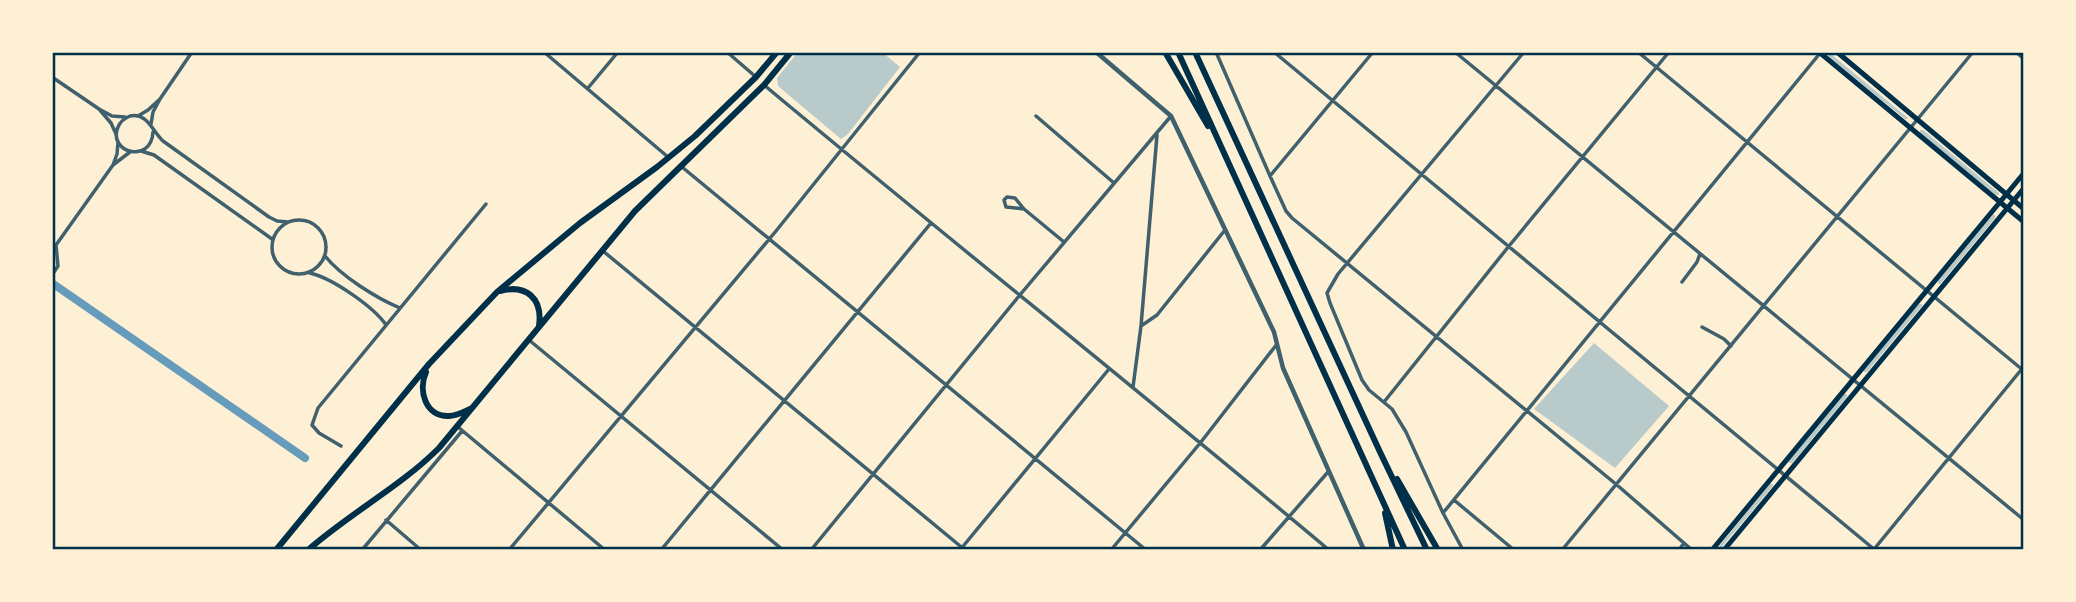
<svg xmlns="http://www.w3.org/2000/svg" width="2076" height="602" viewBox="0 0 2076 602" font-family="'PT Sans',sans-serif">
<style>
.green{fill:#b9caca}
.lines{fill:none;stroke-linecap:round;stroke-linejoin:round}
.canal{stroke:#669bbc;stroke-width:8}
.minor{stroke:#3f606c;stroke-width:3.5}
.tertiary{stroke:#3f606c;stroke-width:4.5}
.secondary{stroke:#003049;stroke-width:5}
.trunk{stroke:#003049;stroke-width:6}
.motorway{stroke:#003049;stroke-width:6}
.neatline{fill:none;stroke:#003049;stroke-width:2.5}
</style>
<rect width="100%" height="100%" fill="#fdf0d5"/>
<path class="green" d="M 798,52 L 883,53 L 900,67 L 848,134 L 841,139 L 778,86 L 777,78 Z
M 1828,54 L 1831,54 L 1907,117 L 1908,119 L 1905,119 L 1829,57 Z
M 1920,130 L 1923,130 L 1999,193 L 1999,195 L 1996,195 L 1920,133 Z
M 1993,215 L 1995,215 L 1995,218 L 1940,284 L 1938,284 L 1938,281 Z
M 1919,304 L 1922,304 L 1922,306 L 1867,372 L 1864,372 L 1864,370 Z
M 1594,343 L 1669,406 L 1615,468 L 1534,409 Z
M 1844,394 L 1847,394 L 1847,397 L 1792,463 L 1789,463 L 1789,460 Z
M 1770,484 L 1773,484 L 1773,486 L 1720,549 L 1716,550 Z"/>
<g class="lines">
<path class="canal" d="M 52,283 L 305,458"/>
<path class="minor" d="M 544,52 L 668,157
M 727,52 L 756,77
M 1216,52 L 1270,176 L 1286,211 L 1292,218 L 1617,485 L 1692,550
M 1274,52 L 1875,550
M 1455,52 L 2024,520
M 1638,52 L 2024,371
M 2016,52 L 2024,59
M 52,77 L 99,109
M 764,85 C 951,241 1142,393 1329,550
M 588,88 L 618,52
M 160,99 L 192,52
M 138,116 L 148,110 L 160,99 L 153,112 L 151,124
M 1036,116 L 1114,183
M 153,132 C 151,165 107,152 118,127 C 120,122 125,118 130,116 C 147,112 153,132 163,141 L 269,217 L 277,221 L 288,222
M 116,134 L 111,123 L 99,109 L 112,116 L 125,117
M 118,142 L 117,154 L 113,165 L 130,152
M 141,151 L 154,155 L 272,239
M 682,167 L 1146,550
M 1270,176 L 1373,52
M 1024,209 L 1006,207 L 1004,200 L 1007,197 L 1015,198 L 1024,209 L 1064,242
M272 247a27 27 0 1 1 54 0a27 27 0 1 1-54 0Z
M 603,251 L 965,550
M 325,256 C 341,276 376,298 400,308
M 310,273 C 332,278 374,307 386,325
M 52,275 L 58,266 L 56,245 L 113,165
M 1682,282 L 1697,262 L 1700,254
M 1141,326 L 1157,315 L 1225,230
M 1702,327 L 1724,339 L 1731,346
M 529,340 L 783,550
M 1133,387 L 1141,326 L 1157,135
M 1384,402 L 1509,246 L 1669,52
M 458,427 L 605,550
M 341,446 L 319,433 L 312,425 L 318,408 L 486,204
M 1454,500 L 1514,550
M 1443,513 L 1821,52
M 386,520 L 421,550
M 1875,548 L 2021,370
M 362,550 L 462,431
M 509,550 L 776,231 L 920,52
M 661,550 L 931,223
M 811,550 L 1019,296 L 1171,116
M 960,550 L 1109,369
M 1111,550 L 1201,442 L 1277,344
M 1260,550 L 1328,472
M 1463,550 L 1443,513 L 1406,432 L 1392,409 L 1369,390 L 1362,380 L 1330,303 L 1327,293 L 1338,274 L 1524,52
M 1562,550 L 1973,52
M 1679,550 L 1684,543"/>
<path class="tertiary" d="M 1096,52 L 1171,116 L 1274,332 L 1283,368 L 1364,550"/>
<path class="secondary" d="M 1819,52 L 2024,222
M 1837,52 L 2024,209
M 1712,550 L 2024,173
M 1724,550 L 2024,188"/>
<path class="trunk" d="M 500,291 C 526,284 543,298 539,326
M 426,372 C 418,390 425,417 449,416 C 457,416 465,411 472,408
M 276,550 L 429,364 L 497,292 L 580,223 L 657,167 L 695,136 L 756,77 L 777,52
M 308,550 C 350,513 400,487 439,448 L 635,211 L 764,85 L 791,52"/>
<path class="motorway" d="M 1165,52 L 1208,126
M 1178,52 L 1405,550
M 1195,52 L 1380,452 L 1427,550
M 1397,479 L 1438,550
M 1385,513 L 1393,550"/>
</g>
<rect width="2076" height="602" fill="none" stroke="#fdf0d5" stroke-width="108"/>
<rect x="54" y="54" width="1968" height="494" class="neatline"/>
</svg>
